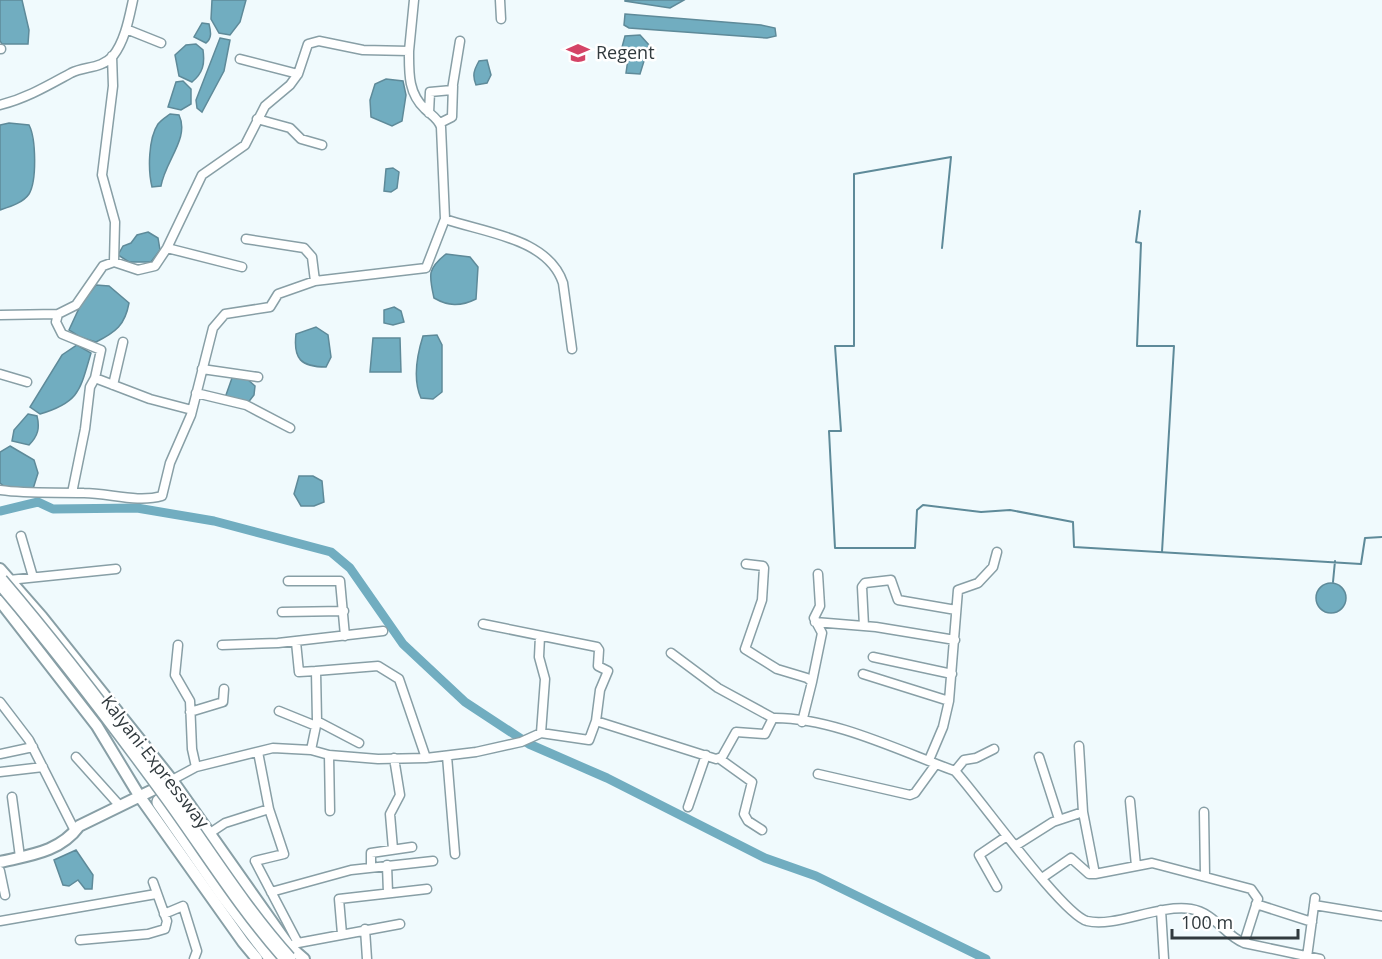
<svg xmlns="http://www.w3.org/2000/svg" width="1382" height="959" viewBox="0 0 1382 959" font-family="'Open Sans',sans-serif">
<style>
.water{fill:#71adc0;stroke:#5e8a99;stroke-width:1.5}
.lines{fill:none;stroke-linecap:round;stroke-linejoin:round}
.stream{stroke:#5e8a99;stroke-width:2}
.canal{stroke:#71adc0;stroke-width:9}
.minor-casing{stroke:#889fa6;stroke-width:11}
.tertiary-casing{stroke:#889fa6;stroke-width:14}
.motorway-casing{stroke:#889fa6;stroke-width:18}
.minor{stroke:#fff;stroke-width:8}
.tertiary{stroke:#fff;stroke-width:10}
.motorway{stroke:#fff;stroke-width:15}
.motorway-bridge-casing{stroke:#889fa6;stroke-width:18;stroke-linecap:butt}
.motorway-bridge{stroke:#fff;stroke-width:15}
.labels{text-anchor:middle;stroke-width:5;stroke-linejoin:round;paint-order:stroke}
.poi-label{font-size:18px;fill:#313a3e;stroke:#fff;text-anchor:start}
.street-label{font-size:18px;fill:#313a3e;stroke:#fff}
</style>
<rect width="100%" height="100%" fill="#f0fafd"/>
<path class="water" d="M 0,0 L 22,0 L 29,30 L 28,44 L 2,44 L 0,41 Z
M 212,0 L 246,0 L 240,22 L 230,35 L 219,33 L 211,19 Z
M 684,0 L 670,8 L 625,1 L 625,0 Z
M 625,14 L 761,25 L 775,28 L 776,36 L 767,38 L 629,28 L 624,25 Z
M 202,23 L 209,24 C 211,32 212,38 206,43 L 194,37 Z
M 640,35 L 649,45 L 640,74 L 626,73 L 628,59 L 621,51 L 625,36 Z
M 220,38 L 230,40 L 224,71 L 202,112 L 197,108 L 196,100 Z
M 196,44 L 203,50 C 205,64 203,73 192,82 L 179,76 L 175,55 L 186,45 Z
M 487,60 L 491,75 L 487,83 L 476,85 C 472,75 474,70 479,61 Z
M 386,79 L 403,81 L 406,95 L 402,121 L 392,126 L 371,117 L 370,100 L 375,84 Z
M 183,81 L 191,89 L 191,104 L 181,110 L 168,107 L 176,82 Z
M 170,114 L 179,115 C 190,138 165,161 161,186 L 152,187 C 148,171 148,139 158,124 C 161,120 166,117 170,114 Z
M 9,123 L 29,125 C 36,138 37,181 29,194 C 23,203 9,207 0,210 L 0,125 Z
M 393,168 L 399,172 L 397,188 L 391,192 L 384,191 L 386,169 Z
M 148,232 L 158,238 L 160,250 L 151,262 L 129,262 L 118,255 L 123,246 L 131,243 L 137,235 Z
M 446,254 L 470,257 L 478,267 L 476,299 C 460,307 448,306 434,298 C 429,275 427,269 446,254 Z
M 96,285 L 109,286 L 129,303 C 125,325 116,332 96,342 L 80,337 L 69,330 L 81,304 Z
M 394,307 L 401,311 L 404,322 L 393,325 L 384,323 L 384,310 Z
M 316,327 L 328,335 L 331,357 L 326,367 C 301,367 293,359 296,334 Z
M 437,335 L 442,345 L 442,392 L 433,399 L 421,398 C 413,380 417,355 423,336 Z
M 373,338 L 400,338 L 401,372 L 370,372 Z
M 77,345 L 91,353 C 80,390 80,402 40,414 L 30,407 L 62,355 Z
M 232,378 L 246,378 L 255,386 L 254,395 L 247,404 L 229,402 L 226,395 Z
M 28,414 L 37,416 C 40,428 38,436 29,445 L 12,441 L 14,430 Z
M 10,446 L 34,460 L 38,473 L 33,489 L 5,487 L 0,483 L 0,452 Z
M 299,476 L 313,476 L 322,481 L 324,502 L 314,506 L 301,506 L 294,494 Z
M1316 598a15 15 0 1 1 30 0a15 15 0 1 1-30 0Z
M 76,850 L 93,875 L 92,889 L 85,889 L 78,880 L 69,886 L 63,885 L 54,860 Z"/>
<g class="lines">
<path class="stream" d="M 1140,211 L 1136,242 L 1141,243 L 1137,346 L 1174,346 L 1162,552
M 942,248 L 951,157 L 854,174 L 854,346 L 835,346 L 841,431 L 829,431 L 835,548 L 915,548 L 917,510 L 923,505 L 981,512 L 1010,510 L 1073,522 L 1074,547 L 1361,564 L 1365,538 L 1382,537
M 1333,582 L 1335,561"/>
<path class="canal" d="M 0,511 L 38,502 L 53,509 L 137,508 L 214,521 L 331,552 L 350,568 L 403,644 L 465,702 L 529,744 L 607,778 L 765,858 L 816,876 L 986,959"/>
<g class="minor-casing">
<path id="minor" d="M 500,0 L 501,19
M 126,29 L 161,43
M 0,49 L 1,49
M 112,56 L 113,86 L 102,175 L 115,222 L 114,262
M 240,59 L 298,74
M 0,105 C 27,98 47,86 71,73 C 85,66 101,69 113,56 C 125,41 129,18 133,0
M 429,113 L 430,92 L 452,90 L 460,41
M 257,119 L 290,128 L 301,139 L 322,145
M 440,123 L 452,117 L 453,86
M 445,219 C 485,233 548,238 563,283 L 572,349
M 246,239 L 304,248 L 312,257 L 315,281
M 167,248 L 242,267
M 58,314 L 56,322 L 62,334 L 101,350 L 95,378 L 150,399 L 192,410
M 0,315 L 58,314 L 76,305 L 103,266 L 114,262 L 138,270 L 155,266 L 167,248 L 202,175 L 245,145 L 265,106 L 290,85 L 298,74 L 308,44 L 319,41 L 363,50 L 409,51 L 414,0
M 202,369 L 258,377
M 0,374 L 27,382
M 113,385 L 123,342
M 196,393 L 246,405 L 290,428
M 0,490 C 28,494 55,492 84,493 C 109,493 137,503 162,496 L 170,463 L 191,415 L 213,328 L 225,314 L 270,307 L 278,294 L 315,281 L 426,268 L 445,219 L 441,127 C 438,118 431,115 425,109 C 408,93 409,73 409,51
M 72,493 L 85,429 L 90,387 L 95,378
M 21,536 L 33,577
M 746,564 L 763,566 L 764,568 L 762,600 L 745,649 L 777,669 L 807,678 L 812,682 L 802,722
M 9,580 L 116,569
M 288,581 L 340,581 L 345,636
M 282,612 L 344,611
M 815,622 L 876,627 L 955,640
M 483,624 L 597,647 L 599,650 L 598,666 L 608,671 L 600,690 L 596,721
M 864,626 L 862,587 L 865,583 L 891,580 L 898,600 L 956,610
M 540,636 L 539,657 L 545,679 L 541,733
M 296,642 L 299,672 L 316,671 L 317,721 L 311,750
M 178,645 L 175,675 L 190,701 L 192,749 L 196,767
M 222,645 L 278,643 L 383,631
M 671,653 L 718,688 L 773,718
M 873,657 L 952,674
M 316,671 L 378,666 L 399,679 L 426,758
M 863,674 L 949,701
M 812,682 L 822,633 L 814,618 L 820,606 L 818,574
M 0,702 L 29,740 L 75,831
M 279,711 L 316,726
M 190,712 L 223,702 L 224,689
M 317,721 L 359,743
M 1079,746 L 1083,812 L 1095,874 L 1152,863 L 1251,889 L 1258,899 L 1244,943 L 1320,959
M 258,752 L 269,809 L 284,854 L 255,861 L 298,943 L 289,946
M 0,754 L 33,747
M 329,755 L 330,811
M 447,756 L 455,854
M 76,757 L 120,806
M 1039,757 L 1059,819
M 720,759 L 752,782 L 744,814 L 748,821 L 762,830
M 929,760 L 943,727 L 949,701 L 958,590 L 978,583 L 993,567 L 997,552
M 955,771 C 979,797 1062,914 1087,921 C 1115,928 1158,904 1191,909 C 1215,913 1224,935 1244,943
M 0,772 L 43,767
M 818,774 L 910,795 L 915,793 L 936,764
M 172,780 L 196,767 L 273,748 L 311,750 L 329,755 L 378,759 L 426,758 L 476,752 L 521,742 L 541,733 L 589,740 L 596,721 L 716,759 L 722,757 L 736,732 L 765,734 L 773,718 C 832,717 900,751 955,771 L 964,760 L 976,758 L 994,749
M 12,797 L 20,857
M 1130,801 L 1136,866
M 688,807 L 706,755
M 1204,812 L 1205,875
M 210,833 L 225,823 L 269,809
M 1015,846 L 1053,822 L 1083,812
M 393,849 L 390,814 L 400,795 L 394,758
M 387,865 L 388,893
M 371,866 L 371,853 L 412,847
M 0,871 L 5,895
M 1042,878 L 1071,858 L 1089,874 L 1095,874
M 997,887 L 979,855 L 1007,836
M 271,892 L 351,870 L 433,861
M 1256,904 L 1312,922
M 1314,905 L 1382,916
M 1161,910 L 1164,959
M 164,914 L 183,906 L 197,951 L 194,959
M 0,921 L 156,894
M 365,929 L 367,959
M 342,934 L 339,899 L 427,889
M 80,940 L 148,934 L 165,929 L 167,921 L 153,882
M 298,943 L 400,924
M 1307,957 L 1315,898"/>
</g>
<g class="tertiary-casing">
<path id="tertiary" d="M 0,569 L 42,617 L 172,780 L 289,946 L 304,959
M 0,601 L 97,726 L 140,797 L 243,942 L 257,959
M 0,862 C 30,855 60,852 79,826 L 165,784"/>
</g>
<g class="motorway-casing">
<path id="motorway" d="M 160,802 L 223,893 L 273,959"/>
</g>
<use href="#minor" class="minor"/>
<use href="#tertiary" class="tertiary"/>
<use href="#motorway" class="motorway"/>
<g class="motorway-bridge-casing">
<path id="motorway-bridge" d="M 0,581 C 59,650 115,724 169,798 C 208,852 243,909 288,959"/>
</g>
<use href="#motorway-bridge" class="motorway-bridge"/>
</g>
<defs>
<g id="university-bare" transform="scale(1.8)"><path d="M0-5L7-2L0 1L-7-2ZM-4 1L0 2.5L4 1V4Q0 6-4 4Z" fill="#d44467" stroke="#fff" stroke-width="2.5" paint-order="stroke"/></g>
</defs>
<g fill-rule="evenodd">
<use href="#university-bare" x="578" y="53"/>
</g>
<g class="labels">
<g class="poi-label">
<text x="596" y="59">Regent</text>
</g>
<g class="street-label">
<text transform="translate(155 762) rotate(52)" y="6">Kalyani Expressway</text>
</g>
</g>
<path d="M1172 929v9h126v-9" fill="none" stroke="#313a3e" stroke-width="3"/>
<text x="1181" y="929" font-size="18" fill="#313a3e" stroke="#ffffff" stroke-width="4.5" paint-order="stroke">100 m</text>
</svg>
